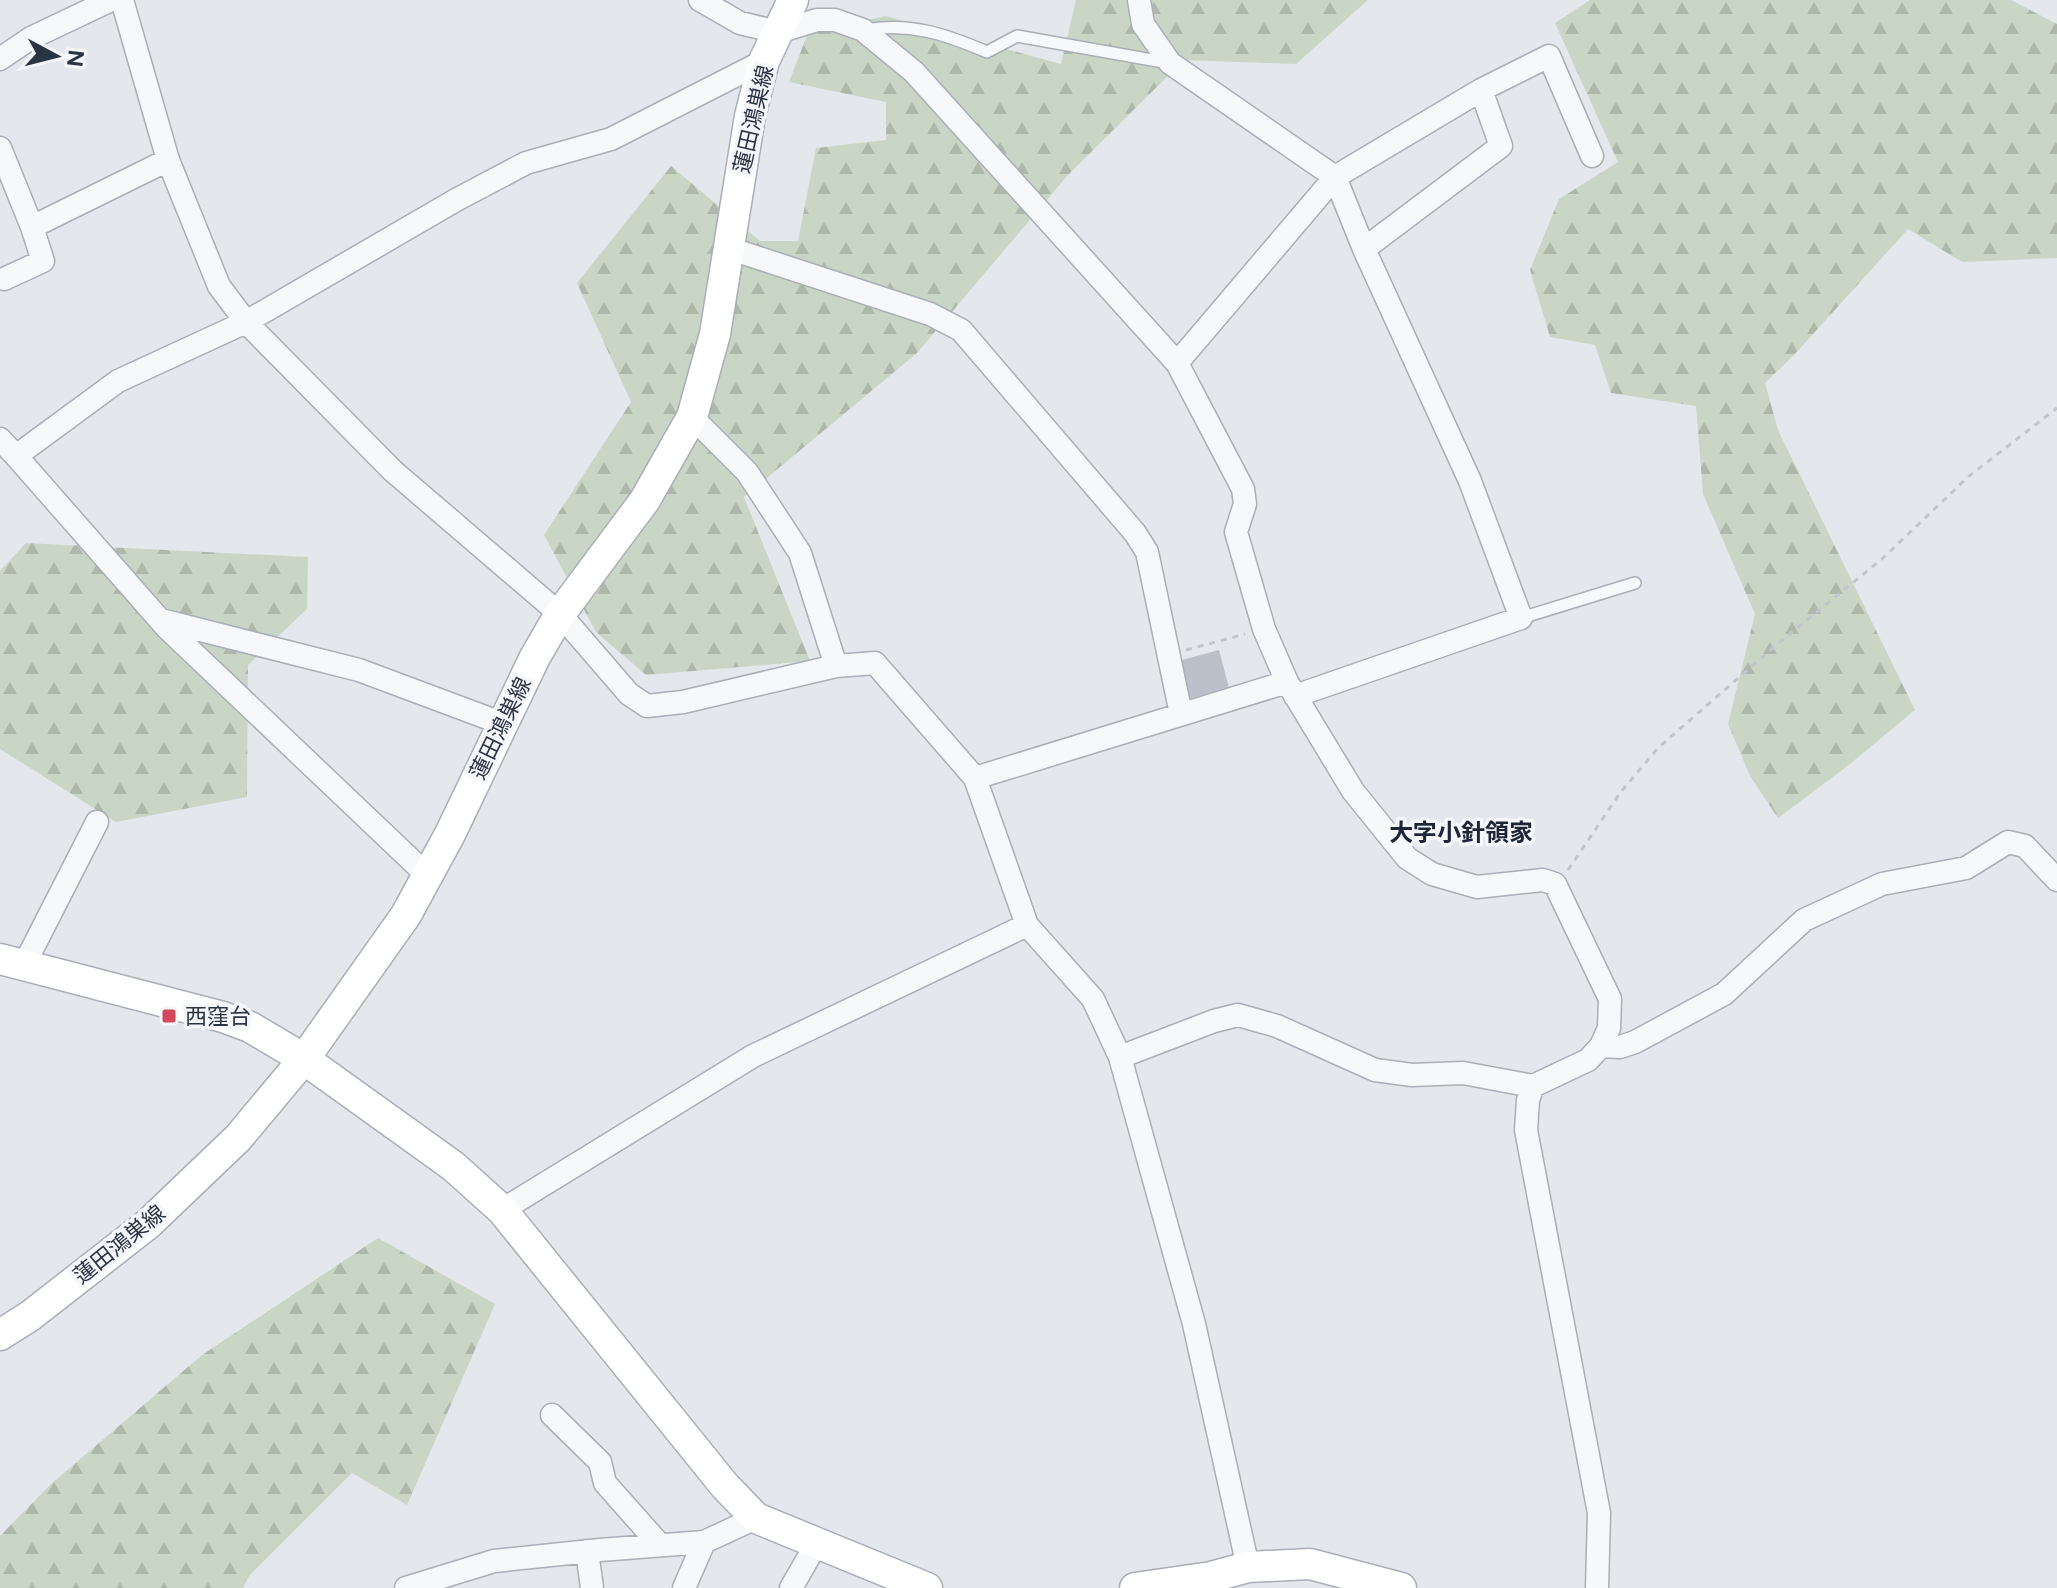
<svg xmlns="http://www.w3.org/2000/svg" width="2057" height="1588" viewBox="0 0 2057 1588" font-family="Figtree,'Noto Sans JP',sans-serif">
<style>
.forest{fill:url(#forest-firs)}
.building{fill:#bbc0ca}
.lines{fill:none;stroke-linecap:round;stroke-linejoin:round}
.lane-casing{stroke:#a9aeb7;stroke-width:14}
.street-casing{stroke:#a9aeb7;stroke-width:25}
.secondary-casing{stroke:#a9aeb7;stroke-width:33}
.path{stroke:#c2c5cb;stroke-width:3;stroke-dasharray:6 6;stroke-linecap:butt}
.lane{stroke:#f7f8fa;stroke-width:11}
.street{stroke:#f7f8fa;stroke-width:22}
.secondary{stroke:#fff;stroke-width:30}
.poi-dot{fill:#d1495b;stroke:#f4f6f9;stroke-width:3}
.labels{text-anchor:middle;stroke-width:7;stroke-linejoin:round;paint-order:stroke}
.street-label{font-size:22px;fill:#2b3445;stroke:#f4f6f9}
.poi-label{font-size:22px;fill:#2b3445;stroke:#f4f6f9;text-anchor:start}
.neighbourhood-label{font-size:24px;font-weight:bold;fill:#1d2536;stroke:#f4f6f9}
</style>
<defs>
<pattern id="forest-firs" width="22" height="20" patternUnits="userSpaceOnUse" patternTransform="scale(2)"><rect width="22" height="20" fill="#c9d6c5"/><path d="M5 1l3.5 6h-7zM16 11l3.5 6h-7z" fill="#adb8ab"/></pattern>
</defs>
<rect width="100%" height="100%" fill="#e4e7ec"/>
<path class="forest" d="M 1076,0 L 1368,0 L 1296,64 L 1184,60 L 1068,175 L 917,353 L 744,497 L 810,661 L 646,675 L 596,632 L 544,535 L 631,402 L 577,283 L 671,166 L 760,241 L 798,241 L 816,148 L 886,140 L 886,102 L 789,82 L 808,33 L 886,16 L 1061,64 Z
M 1590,0 L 2011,0 L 2057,24 L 2057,258 L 1962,262 L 1908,229 L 1795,354 L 1765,383 L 1778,430 L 1915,710 L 1850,764 L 1778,818 L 1750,776 L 1728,724 L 1755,614 L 1703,494 L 1696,406 L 1611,393 L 1595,345 L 1550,337 L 1530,270 L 1559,199 L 1618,162 L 1555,23 Z
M 26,543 L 308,557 L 307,609 L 248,665 L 247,797 L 116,822 L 0,749 L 0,571 Z
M 378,1238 L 495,1304 L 407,1505 L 352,1473 L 249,1576 L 243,1588 L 0,1588 L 0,1536 L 51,1484 L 202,1355 Z"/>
<path class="building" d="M 1219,650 L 1229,688 L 1188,699 L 1178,661 Z"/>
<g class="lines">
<g class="lane-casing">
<path id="lane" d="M 865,30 C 910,22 945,34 987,52 L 1017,36 L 1169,63
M 1521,618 L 1635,583"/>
</g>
<g class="street-casing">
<path id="street" d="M 122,0 L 168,160 L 219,286 L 246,322 L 393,471 L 560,614 L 629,694 L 647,706 L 683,702 L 836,666 L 800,553 L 747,472 L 692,417
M 700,0 L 740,23 L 778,32 L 817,20 L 835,20 L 863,30 L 914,72 L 1177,363 L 1243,489 L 1245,504 L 1236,532 L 1264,629 L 1287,682 L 1353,791 L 1407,858 L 1432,874 L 1477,887 L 1543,880 L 1555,884 L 1610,999 L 1609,1028 L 1601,1046 L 1588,1060 L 1533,1086 L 1463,1073 L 1412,1075 L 1375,1070 L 1277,1026 L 1238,1015 L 1214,1021 L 1120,1057
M 1139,0 L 1143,24 L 1170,63 L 1335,177 L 1364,249
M 0,59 L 31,38 L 111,0
M 1481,90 L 1549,56 L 1592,156
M 0,148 L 32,227
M 728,248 L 930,314 L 961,330 L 1135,533 L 1147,552 L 1181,714
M 4,279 L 43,261 L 32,227 L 168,160
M 1177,363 L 1335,177 L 1481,90 L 1501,146 L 1364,249 L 1470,481 L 1521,618 L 1295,696
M 0,439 L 16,456 L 118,381 L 246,322 L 456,200 L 526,163 L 611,139 L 764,61
M 16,456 L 167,628 L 428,876
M 161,620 L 359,670 L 501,723
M 836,666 L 875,663 L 975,778 L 1027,925 L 1093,999 L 1120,1057 L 1194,1324 L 1248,1567
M 975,778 L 1287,682
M 23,967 L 97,822
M 1601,1046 L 1620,1047 L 1635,1042 L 1724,994 L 1804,920 L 1882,884 L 1966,868 L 2008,842 L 2025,846 L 2057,880
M 1533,1086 L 1528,1100 L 1526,1130 L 1599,1513 L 1597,1588
M 502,1210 L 753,1056 L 1027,925
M 552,1415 L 600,1462 L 605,1483 L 660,1545
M 587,1551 L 592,1588
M 406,1588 L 494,1561 L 600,1550 L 704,1542 L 756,1518
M 684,1588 L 704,1542
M 791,1588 L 818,1541"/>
</g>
<g class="secondary-casing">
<path id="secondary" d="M 0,959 L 223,1017 L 250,1027 L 304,1059 L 453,1166 L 502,1210 L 725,1486 L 756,1518 L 927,1588
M 0,1335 L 30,1316 L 148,1224 L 238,1138 L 304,1059 L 406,915 L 450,834 L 535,657 L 560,614 L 645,500 L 692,417 L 715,334 L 750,116 L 764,61 L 793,0
M 1135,1588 L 1211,1577 L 1248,1567 L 1310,1564 L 1401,1588"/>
</g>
<path class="path" d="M 1186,650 L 1245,634
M 1568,870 L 1620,793 L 1658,748 L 1775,646 L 1882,559 L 1968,477 L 2057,408"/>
<use href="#lane" class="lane"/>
<use href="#street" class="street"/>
<use href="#secondary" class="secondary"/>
</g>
<rect class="poi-dot" x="161" y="1008" width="16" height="16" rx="4"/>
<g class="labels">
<g class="street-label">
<text transform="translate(753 119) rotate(-77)" y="8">蓮田鴻巣線</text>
<text transform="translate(500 728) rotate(-64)" y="8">蓮田鴻巣線</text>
<text transform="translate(119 1244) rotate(-39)" y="8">蓮田鴻巣線</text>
</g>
<g class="poi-label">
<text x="185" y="1024">西窪台</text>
</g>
<g class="neighbourhood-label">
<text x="1461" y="841">大字小針領家</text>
</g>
</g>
<g transform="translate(56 56) rotate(97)" stroke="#f4f6f9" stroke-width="6" paint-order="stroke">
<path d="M0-6L14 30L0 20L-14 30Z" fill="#2b3445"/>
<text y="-12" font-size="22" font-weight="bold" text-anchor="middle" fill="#2b3445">N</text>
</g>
</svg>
